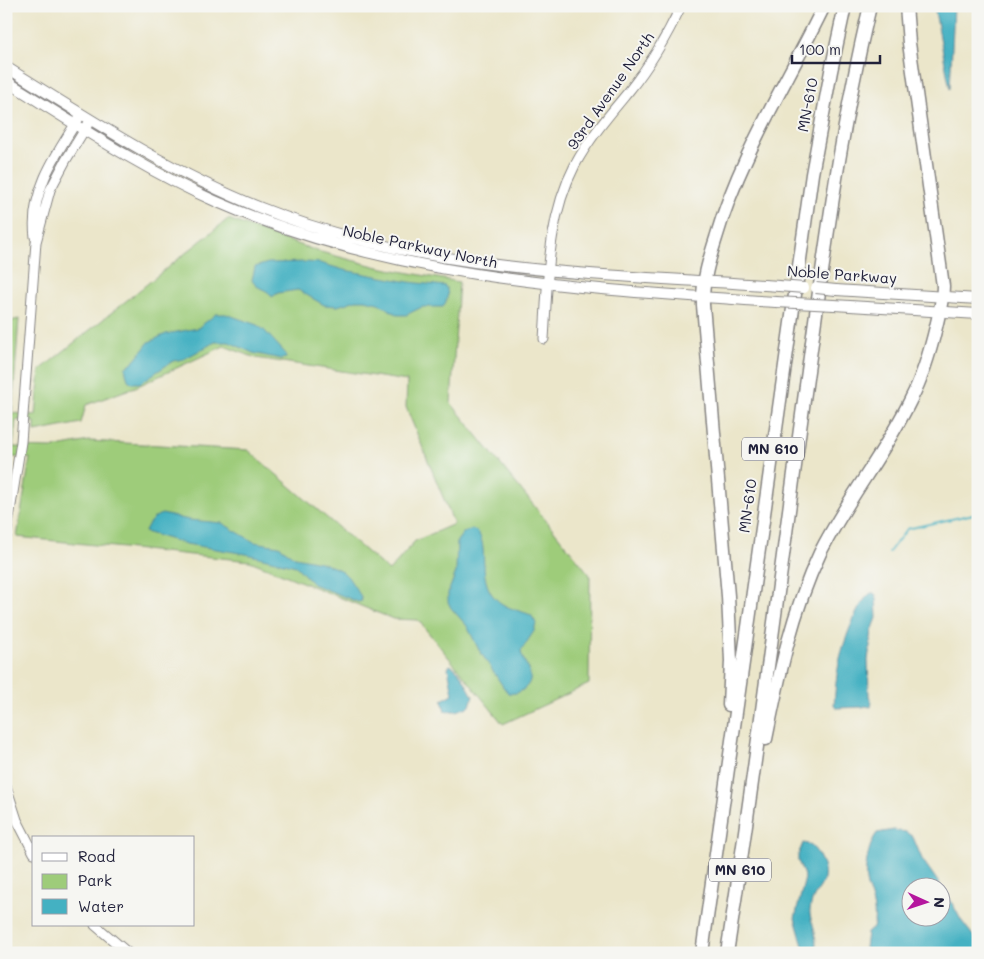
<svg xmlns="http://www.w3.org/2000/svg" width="984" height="959" viewBox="0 0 984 959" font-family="Mali,sans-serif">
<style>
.green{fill:#9ecc7a;stroke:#60775a;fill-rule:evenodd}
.water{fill:#44b1c2;stroke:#336a7e}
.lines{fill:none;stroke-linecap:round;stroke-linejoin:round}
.stream{stroke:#44b1c2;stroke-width:2}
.minor-casing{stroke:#868482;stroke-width:11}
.major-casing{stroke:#868482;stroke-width:12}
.highway-casing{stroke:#868482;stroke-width:15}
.minor{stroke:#fff;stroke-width:9}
.major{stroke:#fff;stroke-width:10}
.highway{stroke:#fff;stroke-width:12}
.major-bridge-casing{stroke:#868482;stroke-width:12;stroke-linecap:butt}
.major-bridge{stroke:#fff;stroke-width:10}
.labels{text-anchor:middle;stroke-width:4;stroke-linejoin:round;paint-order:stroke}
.shield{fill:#f6f6f2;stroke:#626272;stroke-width:1}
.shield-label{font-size:14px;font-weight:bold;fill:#22223b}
.street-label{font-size:15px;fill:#22223b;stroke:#f6f6f2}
</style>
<rect width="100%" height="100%" fill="#f6f6f2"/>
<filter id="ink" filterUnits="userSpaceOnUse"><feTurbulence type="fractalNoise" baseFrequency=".02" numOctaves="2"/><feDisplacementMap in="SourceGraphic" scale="10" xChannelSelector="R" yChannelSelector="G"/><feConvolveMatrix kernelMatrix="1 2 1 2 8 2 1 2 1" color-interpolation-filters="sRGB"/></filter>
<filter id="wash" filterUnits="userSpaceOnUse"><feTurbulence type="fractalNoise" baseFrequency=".0096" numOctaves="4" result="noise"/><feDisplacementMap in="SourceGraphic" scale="20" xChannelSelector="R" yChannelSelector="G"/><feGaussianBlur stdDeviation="1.12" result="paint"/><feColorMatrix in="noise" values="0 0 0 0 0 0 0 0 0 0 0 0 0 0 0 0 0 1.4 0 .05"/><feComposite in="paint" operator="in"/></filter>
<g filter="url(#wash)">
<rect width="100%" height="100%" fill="#ebe6ca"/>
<path class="green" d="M 228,219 L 317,251 L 378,267 L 459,282 L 451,403 L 590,575 L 589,684 L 503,724 L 418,620 L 393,619 L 250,561 L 17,537 L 30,458 L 12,457 L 6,468 L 6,322 L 19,319 L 12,413 L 36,415 L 40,370 ZM 224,346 L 256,358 L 407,381 L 406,407 L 454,524 L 415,541 L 389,571 L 248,450 L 89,441 L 52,448 L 13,447 L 16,420 L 35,422 L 35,432 L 81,423 L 86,405 L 138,386 Z"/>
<path class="water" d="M 934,6 L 954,6 L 950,89 Z
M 306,262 L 320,263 L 344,270 L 409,282 L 445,286 C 450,293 447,301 443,307 L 422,307 L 406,315 L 398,315 L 378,303 L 365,300 L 356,300 L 338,306 L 324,305 L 298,290 L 278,293 L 272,297 C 268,288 256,290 252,280 L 255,267 L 268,263 Z
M 216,314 L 226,314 L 257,325 L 264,330 L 286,354 L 286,358 L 281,359 L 253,353 L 229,342 L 215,342 L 184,359 L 173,361 L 140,383 L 132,383 L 128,380 L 125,368 L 135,360 L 149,342 L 166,334 L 198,328 Z
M 162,514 L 189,520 L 222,523 L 254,542 L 279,546 L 295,557 L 320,562 L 336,568 L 343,572 L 348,577 L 360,595 L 362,601 L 358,602 L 313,584 L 296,566 L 246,554 L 186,544 L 145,532 C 147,524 154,516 162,514 Z
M 472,529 C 493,536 474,579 496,599 C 506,609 519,610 531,615 L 536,623 L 534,631 L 521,651 C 523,665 539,676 524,689 C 519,693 514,694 508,693 L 504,688 L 479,650 L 467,626 L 451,608 L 448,602 L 448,593 L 456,572 L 457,541 L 463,533 Z
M 871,593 L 874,593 L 876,595 L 877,618 L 872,631 L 868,660 L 869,697 L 872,702 L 871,707 L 865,706 L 863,707 L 836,708 L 834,706 C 835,692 836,677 839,663 C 842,647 857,602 871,593 Z
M 450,665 C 460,669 467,686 473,696 L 470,706 L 457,711 L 445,711 L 442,700 L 453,694 L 448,668 Z
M 894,830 L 906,832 L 913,837 L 922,859 L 941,886 L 912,886 L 912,916 L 942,916 L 942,887 L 950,899 L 961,920 L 978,942 L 978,953 L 868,953 L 865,948 L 867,933 L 873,928 C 877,912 872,901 867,886 C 863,873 868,844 877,833 Z
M 803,843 C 811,844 814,848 818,854 C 835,886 813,885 810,910 C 809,917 814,925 815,933 C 816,939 816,946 816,953 L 805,953 L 795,918 L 805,878 L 798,861 L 798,855 Z"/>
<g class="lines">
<path class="stream" d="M 889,552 L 907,529 L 978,513"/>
</g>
</g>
<g filter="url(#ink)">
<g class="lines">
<g class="minor-casing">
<path id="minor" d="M 35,237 C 29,193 56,154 79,118
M 544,339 C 548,280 547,219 575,165 C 590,137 610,114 629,91 C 650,65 667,36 681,6
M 6,537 L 21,442 L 36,242 L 50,190 L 66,160 L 88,124
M 6,786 L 17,820 L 34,853
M 95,925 L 128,953"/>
</g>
<g class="major-casing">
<path id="major" d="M 6,67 C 89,119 170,172 261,208 C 426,274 604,274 779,286
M 6,81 C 74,123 142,169 215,201 C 394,280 585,289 776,302
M 836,290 L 978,299
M 834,305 L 978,314"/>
</g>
<g class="highway-casing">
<path id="highway" d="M 729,705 L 731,661 L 728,596 L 703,305 C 702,282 709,260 716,238 C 740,155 787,83 824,6
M 766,739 C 779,675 792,612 820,553 C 847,499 885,453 911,399 C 923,376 930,352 936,327 C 939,314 943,300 943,286 L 909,43 L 906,6
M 702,953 L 812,174 L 831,71 L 845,6
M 727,953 C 757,760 781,565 808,371 C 825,249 841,126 870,6"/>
</g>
<use href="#minor" class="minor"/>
<use href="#major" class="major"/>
<use href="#highway" class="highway"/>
<g class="major-bridge-casing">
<path id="major-bridge" d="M 779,286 L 804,288
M 816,288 L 836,290
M 776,302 L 834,305"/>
</g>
<use href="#major-bridge" class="major-bridge"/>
</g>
</g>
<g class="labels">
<g class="shield">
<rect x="742" y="437.5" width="62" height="23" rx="4"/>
<rect x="709" y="858.5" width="62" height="23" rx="4"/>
</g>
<g class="shield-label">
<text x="773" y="454">MN 610</text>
<text x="740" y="875">MN 610</text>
</g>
<g class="street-label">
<text transform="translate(611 91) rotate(-55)" y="5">93rd Avenue North</text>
<text transform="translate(808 105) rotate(-79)" y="5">MN-610</text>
<text transform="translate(420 247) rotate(12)" y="5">Noble Parkway North</text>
<text transform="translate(842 275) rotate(4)" y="5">Noble Parkway</text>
<text transform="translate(748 506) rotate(-82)" y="5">MN-610</text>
</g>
</g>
<rect width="984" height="959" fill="none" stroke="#f6f6f2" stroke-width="25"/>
<rect x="32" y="836" width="162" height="90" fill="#f6f6f2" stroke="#a1a1a9"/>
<rect x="42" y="853" width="25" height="8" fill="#ffffff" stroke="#a1a1a9"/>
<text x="78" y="862" font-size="15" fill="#22223b">Road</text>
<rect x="42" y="874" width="25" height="15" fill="#9ecc7a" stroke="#a1a1a9"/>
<text x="78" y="886" font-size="15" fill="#22223b">Park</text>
<rect x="42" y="899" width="25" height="15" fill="#44b1c2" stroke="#a1a1a9"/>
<text x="78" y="912" font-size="15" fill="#22223b">Water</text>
<g transform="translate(926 902) rotate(93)"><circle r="24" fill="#f6f6f2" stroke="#a1a1a9"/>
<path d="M0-4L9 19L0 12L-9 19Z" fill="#b5179e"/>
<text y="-8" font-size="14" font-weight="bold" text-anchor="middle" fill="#22223b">N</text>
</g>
<path d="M792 55v8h88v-8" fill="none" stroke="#22223b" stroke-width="2.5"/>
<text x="799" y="55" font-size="15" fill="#22223b" stroke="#f6f6f2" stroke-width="4" paint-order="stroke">100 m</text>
</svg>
